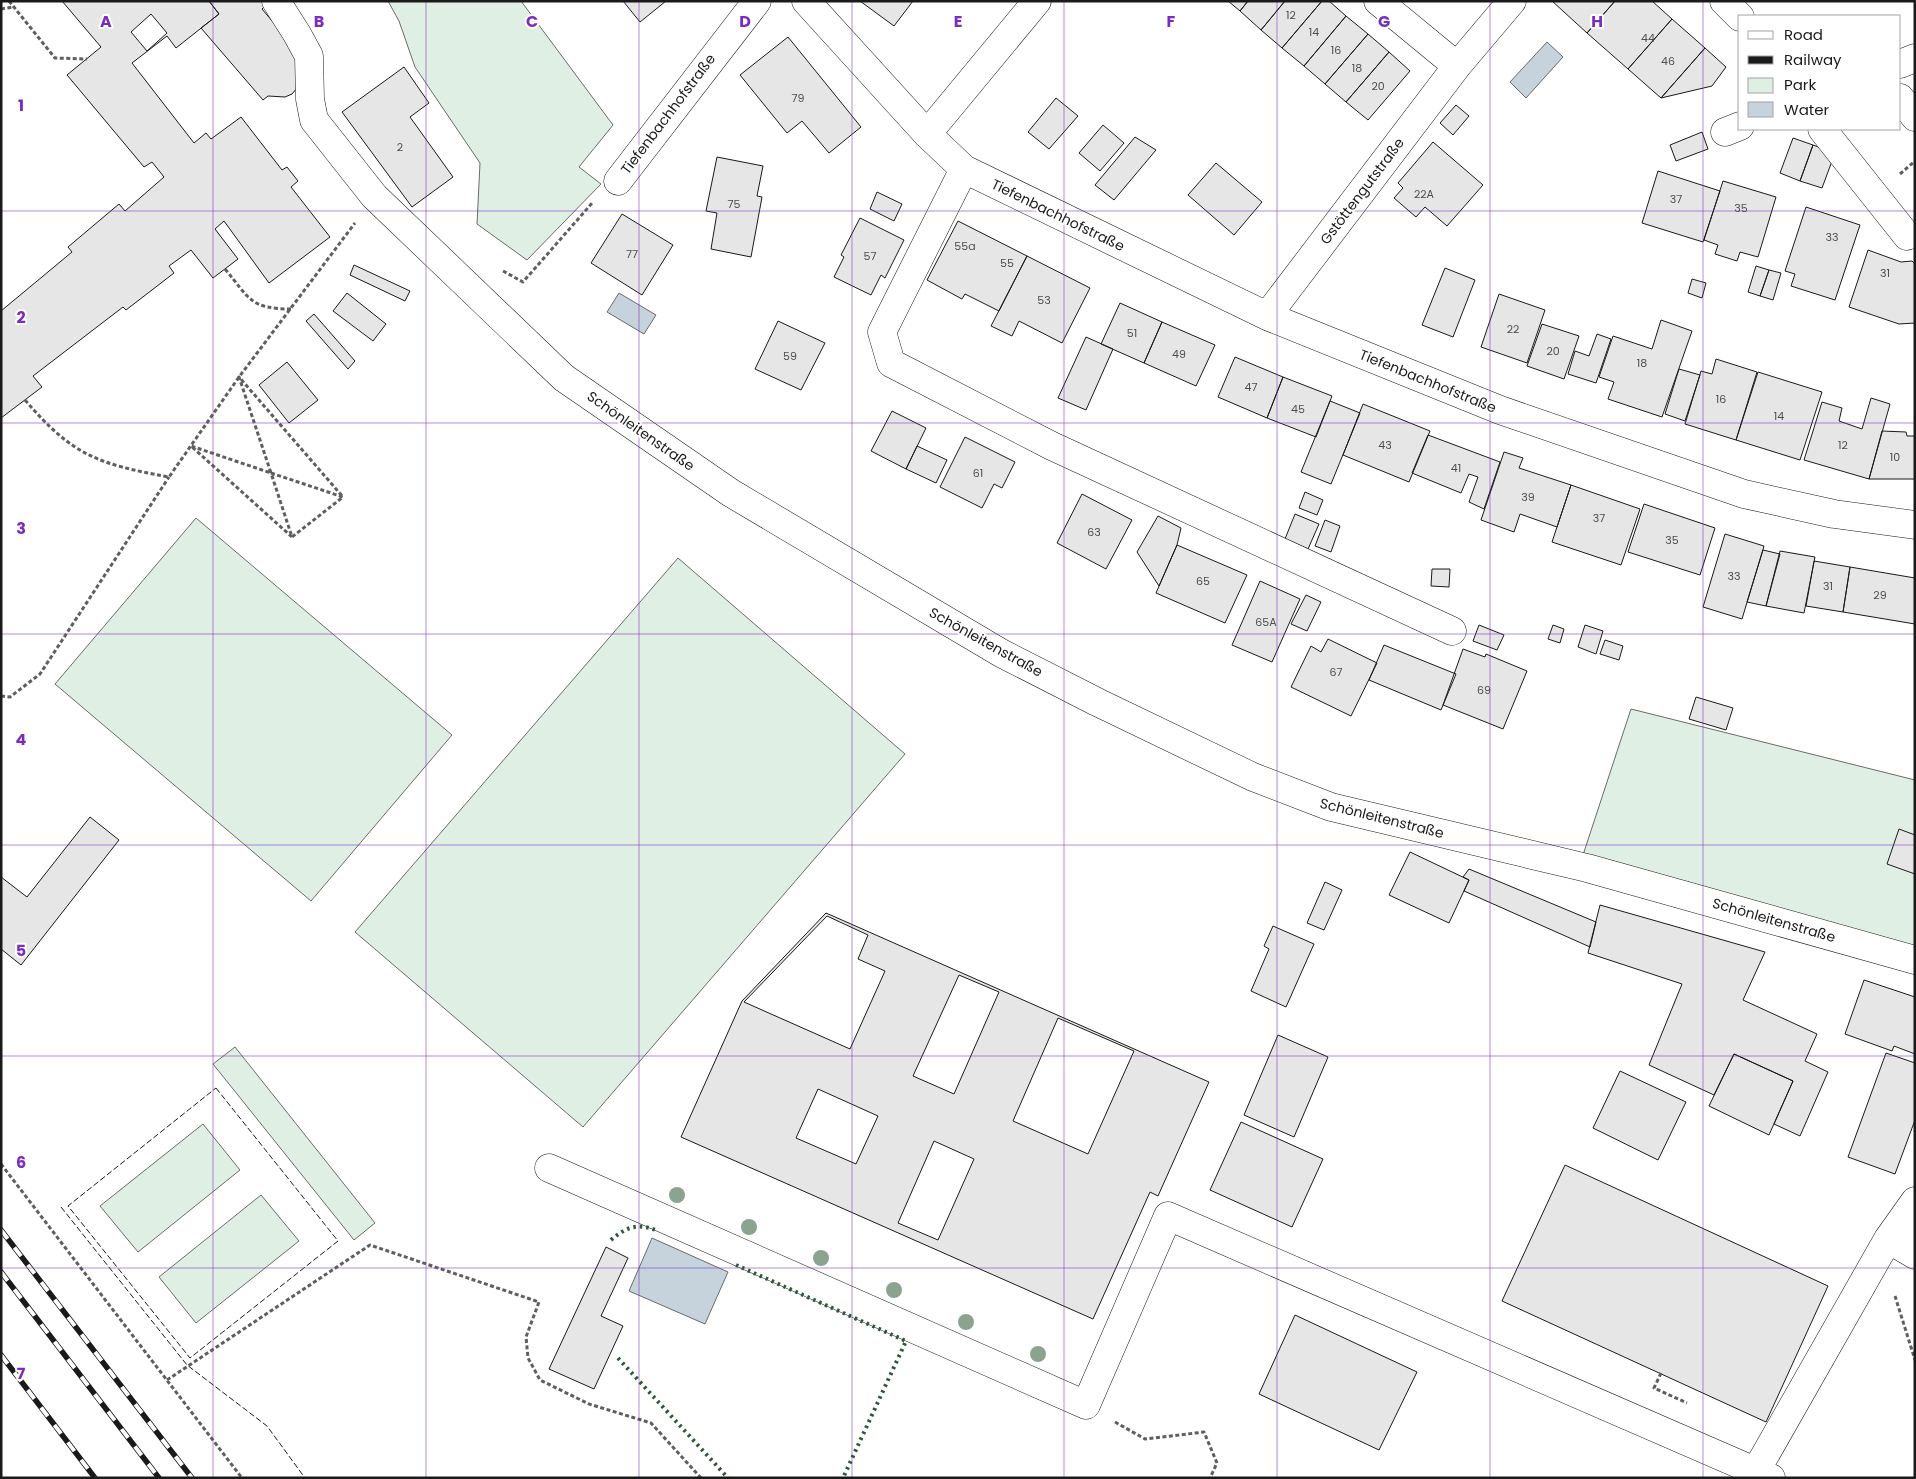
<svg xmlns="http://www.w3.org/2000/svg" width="1916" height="1479" viewBox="0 0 1916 1479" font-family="Poppins,sans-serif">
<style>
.green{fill:#e0efe3;stroke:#6a6a6a}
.water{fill:#c6d2dc;stroke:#6a6a6a}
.building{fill:#e6e6e6;stroke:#1a1a1a;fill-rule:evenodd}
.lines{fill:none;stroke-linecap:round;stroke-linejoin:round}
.minor-casing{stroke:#1a1a1a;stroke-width:29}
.path{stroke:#5f5f5f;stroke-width:3;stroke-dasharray:4 2.5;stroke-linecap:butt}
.minor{stroke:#fff;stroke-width:28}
.rail-casing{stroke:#1a1a1a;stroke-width:5.5}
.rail{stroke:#fff;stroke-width:4;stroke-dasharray:11;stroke-linecap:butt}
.hedge{stroke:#2b5a34;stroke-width:4;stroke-dasharray:2.5 4;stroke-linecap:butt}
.fence{stroke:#1a1a1a;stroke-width:1;stroke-dasharray:6 2.5;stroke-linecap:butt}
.tree{fill:#8aa48f}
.grid{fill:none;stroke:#7b2cbf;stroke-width:1;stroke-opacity:0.55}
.labels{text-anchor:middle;stroke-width:4;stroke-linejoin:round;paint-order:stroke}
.number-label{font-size:11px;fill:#4d4d4d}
.street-label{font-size:14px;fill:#1a1a1a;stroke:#fff}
.grid-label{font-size:16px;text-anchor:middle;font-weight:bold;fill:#7b2cbf;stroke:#fff;stroke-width:4;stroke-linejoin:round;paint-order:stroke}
</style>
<rect width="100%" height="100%" fill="#fff"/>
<path class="green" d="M 388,1 L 521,1 L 613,125 L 579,167 L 601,184 L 527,260 L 477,224 L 480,163 L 415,67 L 399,21 Z
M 196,518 L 452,735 L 311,901 L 55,684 Z
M 678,558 L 905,754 L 583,1127 L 355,932 Z
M 1631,709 L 1915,780 L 1915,949 L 1583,855 Z
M 235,1047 L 375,1223 L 354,1240 L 213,1064 Z
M 203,1124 L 240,1170 L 138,1252 L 100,1206 Z
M 261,1195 L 299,1241 L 196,1323 L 159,1277 Z"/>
<path class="water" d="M 1547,42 L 1563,57 L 1526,98 L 1510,82 Z
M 619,293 L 656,315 L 644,334 L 607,312 Z
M 652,1238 L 728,1272 L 705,1324 L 629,1291 Z"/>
<path class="building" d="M 62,1 L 209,1 L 219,14 L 176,48 L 167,36 L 132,63 L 194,143 L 206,133 L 211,139 L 241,117 L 282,170 L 287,167 L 298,181 L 291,187 L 330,237 L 269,283 L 224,221 L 215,229 L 238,259 L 213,278 L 191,250 L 169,266 L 174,273 L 126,310 L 123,307 L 33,376 L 42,387 L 1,418 L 1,311 L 72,252 L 68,247 L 119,204 L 125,211 L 164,177 L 152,162 L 144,167 L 67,75 L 101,47 Z
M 209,1 L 270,1 L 262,9 L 307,62 L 297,88 L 292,94 L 285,97 L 268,96 L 263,100 L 201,28 L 219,14 Z
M 623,1 L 666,1 L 640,22 Z
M 860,1 L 913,1 L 894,26 Z
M 1228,1 L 1248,1 L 1240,11 Z
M 1248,1 L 1285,1 L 1261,30 L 1240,11 Z
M 1285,1 L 1322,1 L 1282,48 L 1261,30 Z
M 1322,1 L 1329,1 L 1346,16 L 1304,66 L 1282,48 Z
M 1552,1 L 1615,1 L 1587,33 Z
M 1615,1 L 1652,1 L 1672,19 L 1628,69 L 1587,33 Z
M 151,14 L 167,33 L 147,51 L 131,32 Z
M 1346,16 L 1368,34 L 1325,84 L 1304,66 Z
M 1672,19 L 1705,48 L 1661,98 L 1628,69 Z
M 1368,34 L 1389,52 L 1346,102 L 1325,84 Z
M 788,37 L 861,127 L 829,153 L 802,121 L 787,133 L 740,75 Z
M 1705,48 L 1726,67 L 1712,86 L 1661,98 Z
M 1389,52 L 1410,71 L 1368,120 L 1346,102 Z
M 404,67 L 429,103 L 410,117 L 453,177 L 412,207 L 342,112 Z
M 1056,98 L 1078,116 L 1049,149 L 1028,132 Z
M 1456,105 L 1469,116 L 1453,135 L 1440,123 Z
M 1103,125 L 1124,143 L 1100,171 L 1079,153 Z
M 1702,132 L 1708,149 L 1676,161 L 1670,145 Z
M 1135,137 L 1156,150 L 1114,200 L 1095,185 Z
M 1793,138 L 1813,145 L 1800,181 L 1780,173 Z
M 1433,142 L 1483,185 L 1447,226 L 1425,207 L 1416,217 L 1394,198 L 1403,188 L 1398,183 Z
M 1813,145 L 1835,153 L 1822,188 L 1800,181 Z
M 717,157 L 763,166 L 757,196 L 762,197 L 751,257 L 711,249 L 717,213 L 706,211 Z
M 1216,163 L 1262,202 L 1234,235 L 1188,195 Z
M 1658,171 L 1720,191 L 1703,242 L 1642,223 Z
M 1723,181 L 1776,197 L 1758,257 L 1740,252 L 1737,261 L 1715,254 L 1718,245 L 1704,240 Z
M 877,192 L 902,204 L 894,221 L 870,209 Z
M 1806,207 L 1860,225 L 1835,300 L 1791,286 L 1795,274 L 1785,271 Z
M 622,214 L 673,245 L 642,295 L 591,263 Z
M 860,218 L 904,240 L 885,278 L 881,275 L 871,295 L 834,277 L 844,257 L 841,255 Z
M 958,221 L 1027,256 L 999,311 L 965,294 L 962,299 L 927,280 Z
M 1868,250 L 1901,262 L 1912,261 L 1915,264 L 1915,323 L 1899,324 L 1849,307 Z
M 1027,256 L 1090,288 L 1062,343 L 1019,321 L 1012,336 L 991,326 Z
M 354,265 L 410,291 L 405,301 L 350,275 Z
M 1756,266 L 1769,270 L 1760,296 L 1748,292 Z
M 1445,268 L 1475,280 L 1453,337 L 1422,325 Z
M 1769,270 L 1781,273 L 1773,300 L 1760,296 Z
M 1692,279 L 1706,283 L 1702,298 L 1688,293 Z
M 347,293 L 386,324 L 373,341 L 333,311 Z
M 1499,294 L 1545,310 L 1527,363 L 1481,347 Z
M 1120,303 L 1162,322 L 1144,363 L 1101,344 Z
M 314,314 L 355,361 L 348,369 L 306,321 Z
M 1661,320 L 1692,331 L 1662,417 L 1608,399 L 1614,382 L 1599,377 L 1613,336 L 1652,349 Z
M 778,321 L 825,343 L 801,390 L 755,369 Z
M 1162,322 L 1215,345 L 1196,386 L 1144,363 Z
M 1542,324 L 1579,336 L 1564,379 L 1527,366 Z
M 1597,334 L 1611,339 L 1596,383 L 1568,374 L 1575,351 L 1589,356 Z
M 1086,337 L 1113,349 L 1086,410 L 1058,398 Z
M 1235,357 L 1283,377 L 1267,418 L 1218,397 Z
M 1716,359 L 1757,372 L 1736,440 L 1685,424 L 1701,371 L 1712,374 Z
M 287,362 L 318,400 L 289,423 L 259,385 Z
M 1679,369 L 1700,375 L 1685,421 L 1665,414 Z
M 1758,372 L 1822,392 L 1800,460 L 1736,440 Z
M 1283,377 L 1332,396 L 1316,437 L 1267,418 Z
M 1871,398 L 1890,404 L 1869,479 L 1804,460 L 1822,402 L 1842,408 L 1839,421 L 1862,429 Z
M 1330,401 L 1360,413 L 1331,484 L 1301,472 Z
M 1363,404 L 1430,431 L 1409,482 L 1343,455 Z
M 892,411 L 926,428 L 906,469 L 871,451 Z
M 1882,431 L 1906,432 L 1907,436 L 1915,436 L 1915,479 L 1869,479 Z
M 1428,435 L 1500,462 L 1484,509 L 1469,502 L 1478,477 L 1469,474 L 1461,493 L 1412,473 Z
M 965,437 L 1015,462 L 1002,488 L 994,484 L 982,508 L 940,487 Z
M 917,446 L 947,460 L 936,483 L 906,469 Z
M 1504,452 L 1523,458 L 1519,468 L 1571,485 L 1557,527 L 1520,514 L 1514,532 L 1481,520 Z
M 1571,485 L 1640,509 L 1621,565 L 1552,542 Z
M 1305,492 L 1323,500 L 1317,515 L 1299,508 Z
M 1082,494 L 1132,520 L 1106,569 L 1057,543 Z
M 1644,504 L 1715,528 L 1700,575 L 1628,552 Z
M 1295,514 L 1319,524 L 1308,549 L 1285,539 Z
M 1158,516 L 1181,528 L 1177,545 L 1159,586 L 1137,552 Z
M 1325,520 L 1340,526 L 1331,552 L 1315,546 Z
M 1725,534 L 1764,546 L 1742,619 L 1703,607 Z
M 1177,545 L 1247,575 L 1225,623 L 1156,593 Z
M 1763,550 L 1780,554 L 1766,606 L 1747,602 Z
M 1780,551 L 1815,557 L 1804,613 L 1766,606 Z
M 1814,561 L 1850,567 L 1843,612 L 1806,606 Z
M 1850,567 L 1915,578 L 1915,624 L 1843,612 Z
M 1432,569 L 1450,569 L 1449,587 L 1431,586 Z
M 1260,581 L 1300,599 L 1272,662 L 1232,645 Z
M 1306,595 L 1321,602 L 1307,631 L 1291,624 Z
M 1479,625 L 1504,635 L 1497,650 L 1473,641 Z
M 1553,625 L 1564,629 L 1560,643 L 1548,639 Z
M 1585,625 L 1603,631 L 1596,654 L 1578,647 Z
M 1328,639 L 1377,663 L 1351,716 L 1291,687 L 1311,646 L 1321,652 Z
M 1605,640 L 1623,646 L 1619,660 L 1600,654 Z
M 1384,645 L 1456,674 L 1441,710 L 1369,680 Z
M 1463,649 L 1485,657 L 1486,654 L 1527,671 L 1503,729 L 1443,705 Z
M 1696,697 L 1733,708 L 1726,730 L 1689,719 Z
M 90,817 L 119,840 L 21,965 L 1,949 L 1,877 L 27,897 Z
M 1899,829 L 1915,835 L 1915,874 L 1887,864 Z
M 1410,852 L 1469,880 L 1449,923 L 1389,895 Z
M 1469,869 L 1596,922 L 1590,947 L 1464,891 L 1469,880 L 1463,877 Z
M 1325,882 L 1342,890 L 1324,930 L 1307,923 Z
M 1600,905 L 1765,952 L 1743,1000 L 1817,1034 L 1805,1061 L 1828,1072 L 1800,1136 L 1774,1124 L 1793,1081 L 1734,1054 L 1714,1095 L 1649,1065 L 1682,984 L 1588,953 Z
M 826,913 L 1209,1082 L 1158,1196 L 1150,1192 L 1093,1319 L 681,1137 L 742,1001 ZM 827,916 L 868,935 L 858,959 L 885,971 L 850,1049 L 744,1002 ZM 959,975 L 999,992 L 954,1094 L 913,1076 ZM 1058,1018 L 1134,1051 L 1088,1154 L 1013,1121 ZM 818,1089 L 878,1116 L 856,1164 L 796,1138 ZM 934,1141 L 974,1159 L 938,1240 L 898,1223 Z
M 1273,926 L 1314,944 L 1286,1007 L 1251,991 L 1269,949 L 1264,946 Z
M 1864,980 L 1915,997 L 1915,1054 L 1894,1046 L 1892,1051 L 1845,1034 Z
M 1278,1035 L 1328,1057 L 1294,1137 L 1244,1115 Z
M 1886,1053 L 1915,1063 L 1915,1120 L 1895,1174 L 1848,1157 Z
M 1734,1054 L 1793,1081 L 1769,1135 L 1709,1106 Z
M 1620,1071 L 1686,1102 L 1658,1160 L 1593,1128 Z
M 1241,1122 L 1323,1159 L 1292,1227 L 1210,1190 Z
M 1565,1165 L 1828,1286 L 1766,1422 L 1502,1301 Z
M 606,1247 L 628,1258 L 601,1316 L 623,1326 L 594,1389 L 549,1369 Z
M 1295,1315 L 1417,1372 L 1379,1450 L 1259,1394 Z"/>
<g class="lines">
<g class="minor-casing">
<path id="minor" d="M 276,1 L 297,34 L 309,56 L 310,99 L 314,120 L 374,196 L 564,378 L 731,493 L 1001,653 L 1097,702 L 1253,777 L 1331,807 L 1587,868 L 1915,960
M 806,1 L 927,134 L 964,169 L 1267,316 L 1500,410 L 1744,494 L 1834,514 L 1915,525
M 1378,1 L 1457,66
M 1724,1 L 1740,17
M 1900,64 L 1915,58
M 1900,98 L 1915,117
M 1822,129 L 1907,236
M 1725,132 L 1740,126
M 927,134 L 1037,1
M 964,169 L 882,332 L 891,363 L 1052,446 L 1452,631
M 618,181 L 757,1
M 1267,316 L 1457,66 L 1512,1
M 549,1168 L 1086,1405 L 1168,1216 L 1771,1478
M 1915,1238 L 1888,1239 L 1915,1255
M 1752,1478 L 1888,1239 L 1915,1201"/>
</g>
<path class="path" d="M 9,1 L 55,58 L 87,59
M 1,9 L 13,7
M 1900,174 L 1915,161
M 225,269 C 250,299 250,309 292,309
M 503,271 L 523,282 L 593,202
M 25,400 C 73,456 98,464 169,477 L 239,377 L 355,223
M 271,473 L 343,497 L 292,537 Z
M 292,537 L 191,446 L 271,473 L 239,377 L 343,497
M 1,696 L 10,697 L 40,674 L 169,477
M 1,1164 L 242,1478
M 1895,1296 L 1915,1360
M 1661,1373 L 1654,1388 L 1687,1403
M 167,1380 L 370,1245 L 539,1302 L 526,1337 L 528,1358 L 540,1380 L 589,1404 L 651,1423 L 701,1478
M 1115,1422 L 1145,1439 L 1204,1432 L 1217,1463 L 1210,1478"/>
<use href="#minor" class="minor"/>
<g class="rail-casing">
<path id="rail" d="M 1,1230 L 192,1478
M 1,1272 L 159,1478
M 1,1355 L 95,1478"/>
</g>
<use href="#rail" class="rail"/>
<path class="hedge" d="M 611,1240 C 626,1227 637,1223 656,1230
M 736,1265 L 906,1341 L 843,1478
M 618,1358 L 728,1478"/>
<path class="fence" d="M 216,1088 L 338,1241 L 190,1358 L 68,1206 Z
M 61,1207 L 187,1365 L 267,1426 L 305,1478"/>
</g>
<g class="tree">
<circle cx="677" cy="1195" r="8"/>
<circle cx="749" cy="1227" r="8"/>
<circle cx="821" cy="1258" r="8"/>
<circle cx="894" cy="1290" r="8"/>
<circle cx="966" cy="1322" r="8"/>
<circle cx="1038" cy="1354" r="8"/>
</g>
<path class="grid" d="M 213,1 L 213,1478M 426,1 L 426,1478M 639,1 L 639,1478M 852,1 L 852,1478M 1064,1 L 1064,1478M 1277,1 L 1277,1478M 1490,1 L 1490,1478M 1703,1 L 1703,1478M 1,211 L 1915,211M 1,423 L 1915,423M 1,634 L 1915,634M 1,845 L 1915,845M 1,1056 L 1915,1056M 1,1268 L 1915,1268"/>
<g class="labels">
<g class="number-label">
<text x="1291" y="19">12</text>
<text x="1314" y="36">14</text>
<text x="1648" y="42">44</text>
<text x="1336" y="54">16</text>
<text x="1668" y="65">46</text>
<text x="1357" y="72">18</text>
<text x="1378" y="90">20</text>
<text x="798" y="102">79</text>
<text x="400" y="151">2</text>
<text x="1424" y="198">22A</text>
<text x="1676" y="203">37</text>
<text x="734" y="208">75</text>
<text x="1741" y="212">35</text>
<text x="1832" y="241">33</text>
<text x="965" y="250">55a</text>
<text x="632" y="258">77</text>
<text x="870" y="260">57</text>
<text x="1007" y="267">55</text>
<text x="1885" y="277">31</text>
<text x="1044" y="304">53</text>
<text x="1513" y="333">22</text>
<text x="1132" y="337">51</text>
<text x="1553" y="355">20</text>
<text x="1179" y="358">49</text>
<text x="790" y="360">59</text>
<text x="1642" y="367">18</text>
<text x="1251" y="391">47</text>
<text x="1721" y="403">16</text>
<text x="1298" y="413">45</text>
<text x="1779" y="420">14</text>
<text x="1385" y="449">43</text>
<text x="1843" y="449">12</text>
<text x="1895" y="461">10</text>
<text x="1456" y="472">41</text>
<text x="978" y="477">61</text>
<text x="1528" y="501">39</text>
<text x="1599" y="522">37</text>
<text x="1094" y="536">63</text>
<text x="1672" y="544">35</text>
<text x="1734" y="580">33</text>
<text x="1203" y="585">65</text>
<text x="1828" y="590">31</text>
<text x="1880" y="599">29</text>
<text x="1266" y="626">65A</text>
<text x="1336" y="676">67</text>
<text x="1484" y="694">69</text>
</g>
<g class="street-label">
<text transform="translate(668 114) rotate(-53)" y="5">Tiefenbachhofstraße</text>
<text transform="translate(1362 191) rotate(-53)" y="5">Gstöttengutstraße</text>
<text transform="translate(1058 215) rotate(26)" y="5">Tiefenbachhofstraße</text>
<text transform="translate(1428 381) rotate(22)" y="5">Tiefenbachhofstraße</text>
<text transform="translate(641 431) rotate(35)" y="5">Schönleitenstraße</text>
<text transform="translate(986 642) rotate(29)" y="5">Schönleitenstraße</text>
<text transform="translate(1382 818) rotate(14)" y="5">Schönleitenstraße</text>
<text transform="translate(1774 920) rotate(16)" y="5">Schönleitenstraße</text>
</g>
</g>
<g class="grid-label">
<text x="106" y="27">A</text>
<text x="319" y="27">B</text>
<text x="532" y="27">C</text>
<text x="745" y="27">D</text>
<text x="958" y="27">E</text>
<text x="1171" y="27">F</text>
<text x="1384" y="27">G</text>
<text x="1597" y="27">H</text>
<text x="21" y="111">1</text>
<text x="21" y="323">2</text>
<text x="21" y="534">3</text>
<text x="21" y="745">4</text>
<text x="21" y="956">5</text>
<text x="21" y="1168">6</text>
<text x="21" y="1379">7</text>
</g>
<rect width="1916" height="1479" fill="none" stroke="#1a1a1a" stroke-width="5"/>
<rect x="1738" y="15" width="162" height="115" fill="#ffffff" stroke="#a3a3a3"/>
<rect x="1748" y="31" width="25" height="8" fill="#ffffff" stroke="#a3a3a3"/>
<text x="1784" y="40" font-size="15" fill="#1a1a1a">Road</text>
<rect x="1748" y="56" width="25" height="8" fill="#1a1a1a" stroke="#a3a3a3"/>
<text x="1784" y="65" font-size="15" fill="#1a1a1a">Railway</text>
<rect x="1748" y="78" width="25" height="15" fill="#e0efe3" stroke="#a3a3a3"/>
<text x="1784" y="90" font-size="15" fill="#1a1a1a">Park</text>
<rect x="1748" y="102" width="25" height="15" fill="#c6d2dc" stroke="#a3a3a3"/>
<text x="1784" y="115" font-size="15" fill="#1a1a1a">Water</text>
</svg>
